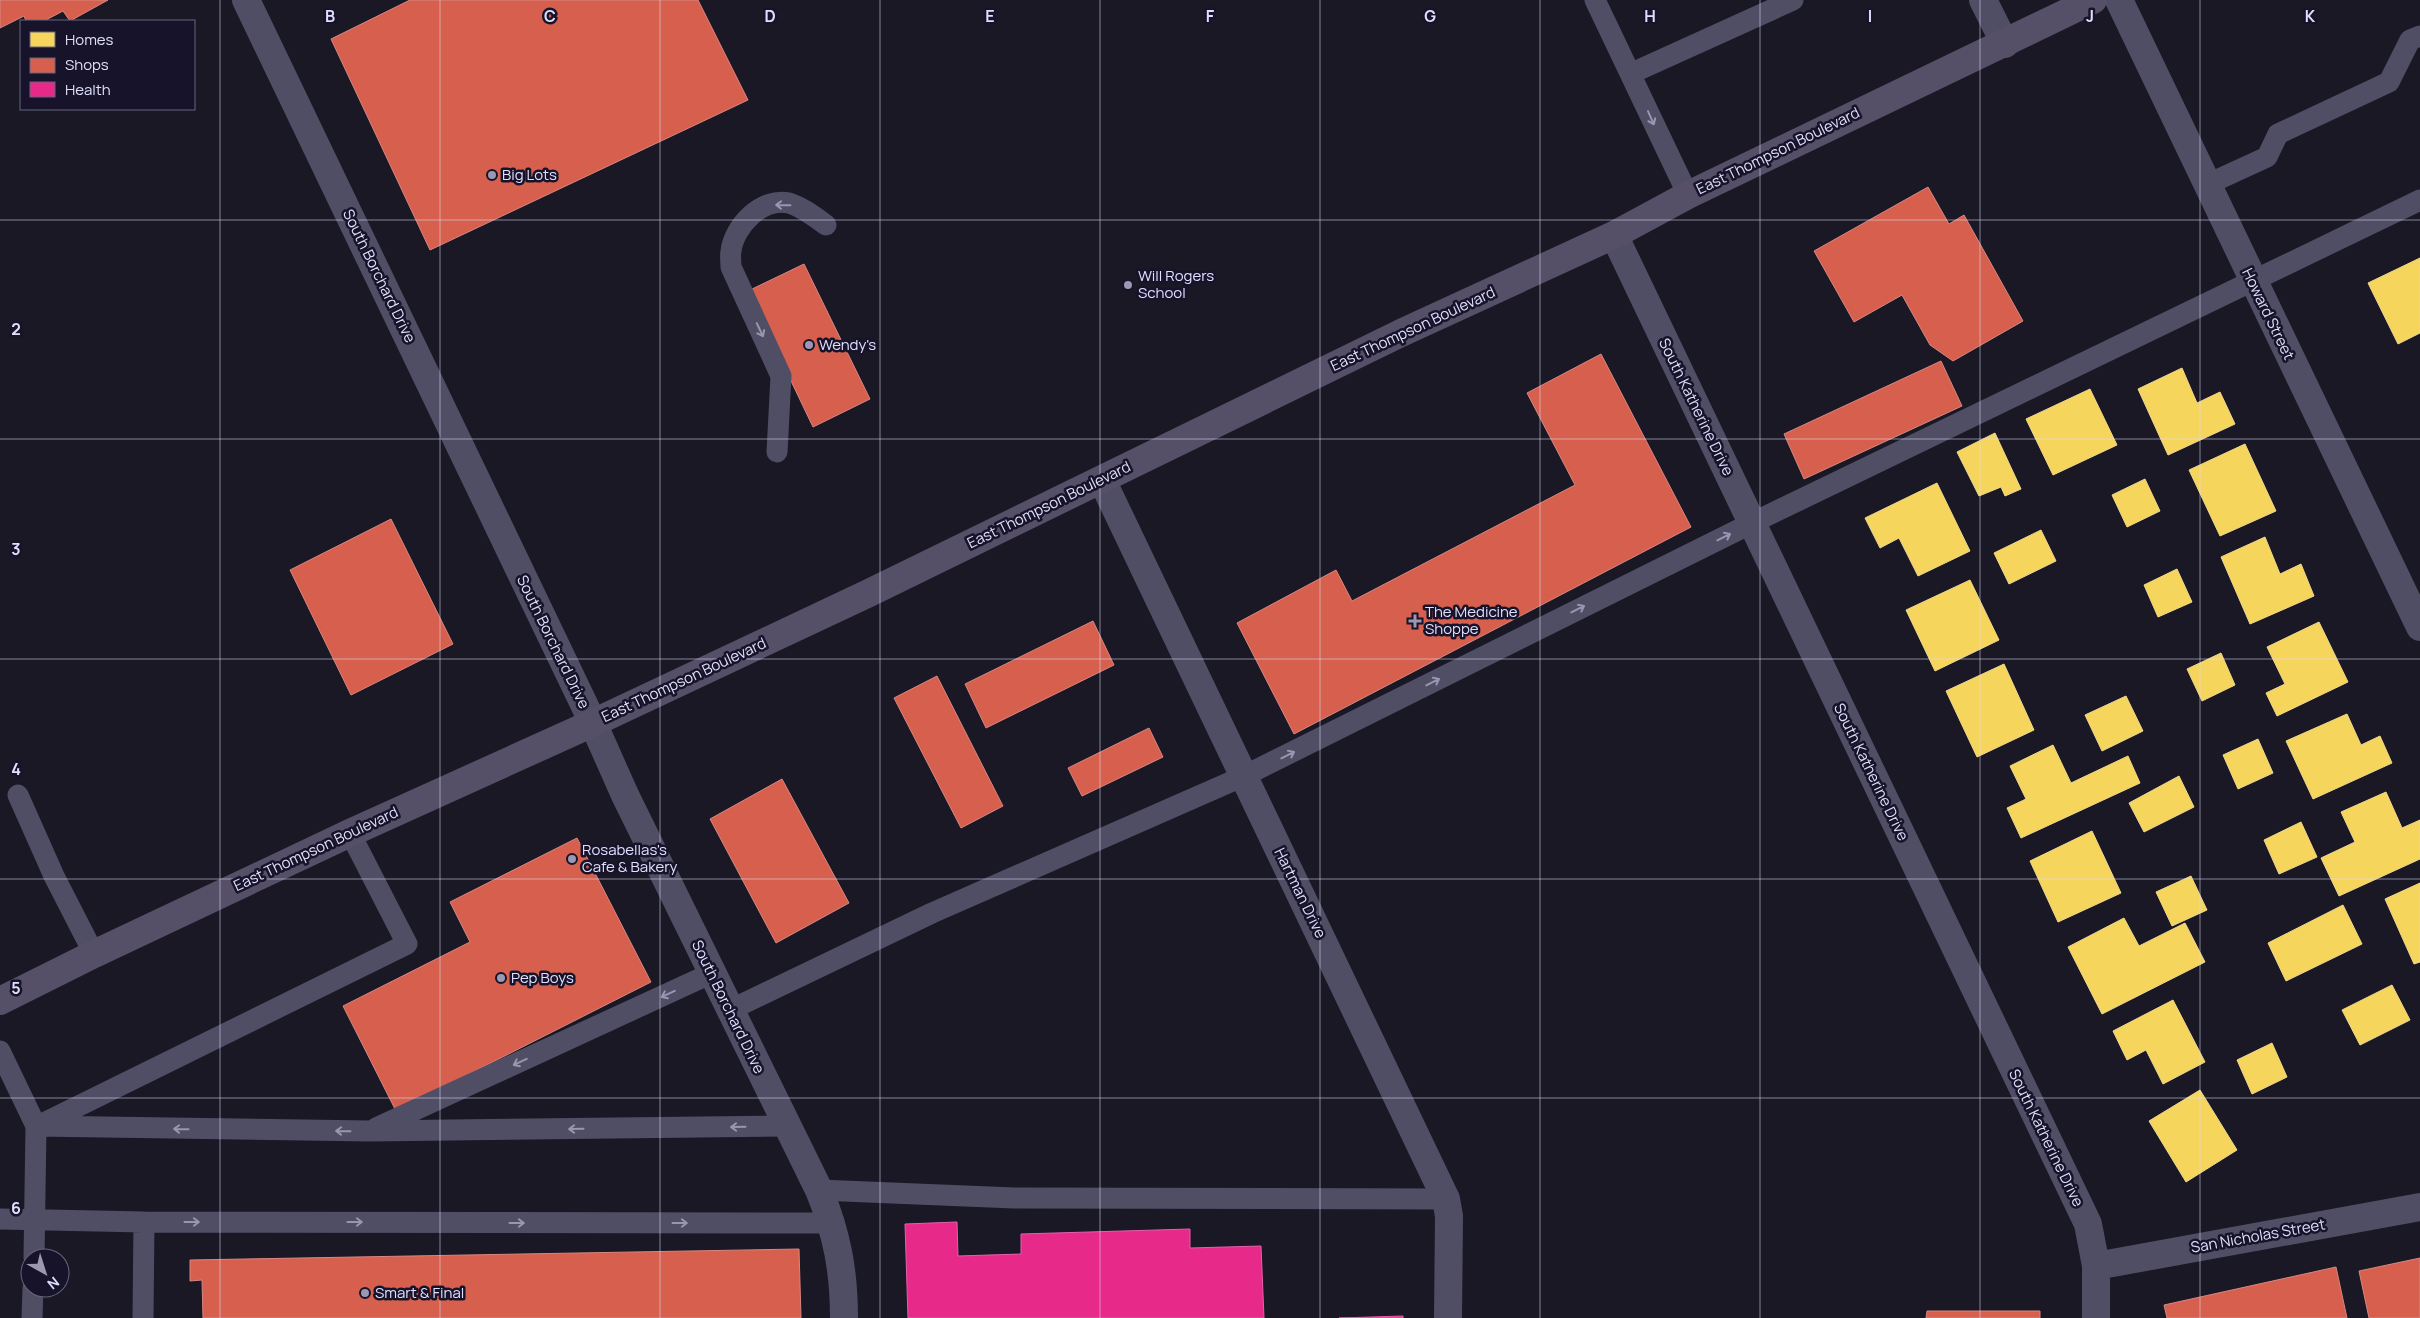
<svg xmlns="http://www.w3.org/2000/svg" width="2420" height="1318" viewBox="0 0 2420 1318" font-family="Manrope,sans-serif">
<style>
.homes{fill:#f6d55c;stroke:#efd88c}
.shops{fill:#d6604d;stroke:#d98682}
.health{fill:#e7298a;stroke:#e560ac}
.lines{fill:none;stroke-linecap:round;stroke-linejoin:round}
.lane{stroke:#4f4e64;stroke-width:21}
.street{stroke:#4f4e64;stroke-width:28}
.primary{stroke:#564f68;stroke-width:28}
.oneway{stroke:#9896b0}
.grid{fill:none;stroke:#e0dffc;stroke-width:1;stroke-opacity:0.55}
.poi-dot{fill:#9b99b1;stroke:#16132a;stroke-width:2}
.labels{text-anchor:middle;stroke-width:5;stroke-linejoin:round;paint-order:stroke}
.street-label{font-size:15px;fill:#e0dffc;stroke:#16132a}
.poi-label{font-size:15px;fill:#e0dffc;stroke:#16132a;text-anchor:start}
.grid-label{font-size:16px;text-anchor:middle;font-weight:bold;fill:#e0dffc;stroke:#16132a;stroke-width:5;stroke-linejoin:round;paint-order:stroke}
</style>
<rect width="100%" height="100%" fill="#1a1825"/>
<path class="homes" d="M 2420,258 L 2420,333 L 2398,344 L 2368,283 Z
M 2182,368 L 2197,403 L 2220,392 L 2235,424 L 2168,455 L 2138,389 Z
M 2090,389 L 2117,445 L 2053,475 L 2026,419 Z
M 1995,433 L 2021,489 L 2005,496 L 2001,487 L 1979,496 L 1957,452 Z
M 2245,444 L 2276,511 L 2220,536 L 2189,470 Z
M 2145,479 L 2160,511 L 2127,527 L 2112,495 Z
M 1937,483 L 1970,551 L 1918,576 L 1899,538 L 1880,548 L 1865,518 Z
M 2041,530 L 2056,561 L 2009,584 L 1994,553 Z
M 2265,537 L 2280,574 L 2301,564 L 2314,596 L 2250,624 L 2221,557 Z
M 2177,569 L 2192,602 L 2158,617 L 2144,585 Z
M 1970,580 L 1999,640 L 1935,671 L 1906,610 Z
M 2319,622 L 2348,682 L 2277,716 L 2266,693 L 2285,684 L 2267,647 Z
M 2221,653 L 2235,685 L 2202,701 L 2187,669 Z
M 2004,664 L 2034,730 L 1977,757 L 1946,691 Z
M 2126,696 L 2143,731 L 2102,751 L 2085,715 Z
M 2347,714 L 2361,745 L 2380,736 L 2392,763 L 2313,799 L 2286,741 Z
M 2258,739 L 2273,773 L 2238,789 L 2223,755 Z
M 2053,745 L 2071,783 L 2128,756 L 2140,783 L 2021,838 L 2007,808 L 2026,799 L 2010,766 Z
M 2179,776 L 2194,807 L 2144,832 L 2129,803 Z
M 2386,792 L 2402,828 L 2420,820 L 2420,859 L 2339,896 L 2321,858 L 2355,842 L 2341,812 Z
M 2301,822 L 2317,857 L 2279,874 L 2264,840 Z
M 2092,831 L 2121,893 L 2058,922 L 2030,861 Z
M 2191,876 L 2207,910 L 2172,926 L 2156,892 Z
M 2420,883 L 2420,962 L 2414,964 L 2385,899 Z
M 2343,905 L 2362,944 L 2286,981 L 2268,943 Z
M 2124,918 L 2139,946 L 2185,923 L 2205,962 L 2102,1014 L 2068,947 Z
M 2392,985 L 2410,1020 L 2360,1045 L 2342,1010 Z
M 2173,1000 L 2205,1062 L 2163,1084 L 2146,1050 L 2127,1060 L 2113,1031 Z
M 2272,1043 L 2287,1077 L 2252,1094 L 2237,1060 Z
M 2200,1090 L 2237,1150 L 2186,1182 L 2149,1121 Z"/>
<path class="shops" d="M 0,0 L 108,0 L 70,21 L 63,11 L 44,21 L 26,21 L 24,16 L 0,28 Z
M 410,0 L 698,0 L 748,100 L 430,250 L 331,39 Z
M 1928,187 L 1949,224 L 1964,215 L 2023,321 L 1953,361 L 1930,345 L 1902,295 L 1854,322 L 1814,251 Z
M 804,264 L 870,399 L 813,427 L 748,291 Z
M 1601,354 L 1691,527 L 1294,734 L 1237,623 L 1336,570 L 1352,601 L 1575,485 L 1527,393 Z
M 1941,361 L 1962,406 L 1804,479 L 1784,434 Z
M 391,519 L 453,644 L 351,695 L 290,570 Z
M 1093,621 L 1114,665 L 986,728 L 965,684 Z
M 937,676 L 1003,806 L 961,828 L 894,698 Z
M 1149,728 L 1163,757 L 1082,796 L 1068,768 Z
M 782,779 L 849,903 L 776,943 L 710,819 Z
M 577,838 L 651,982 L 396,1111 L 343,1006 L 470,942 L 450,902 Z
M 799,1249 L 801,1318 L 203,1318 L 202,1280 L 190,1281 L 190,1260 Z
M 2420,1258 L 2420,1318 L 2369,1318 L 2359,1271 Z
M 2336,1267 L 2347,1318 L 2167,1318 L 2164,1305 Z
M 1927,1311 L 2040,1311 L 2040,1318 L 1926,1318 Z"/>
<path class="health" d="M 957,1222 L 958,1256 L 1021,1254 L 1021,1234 L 1190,1229 L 1190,1248 L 1261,1246 L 1264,1318 L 908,1318 L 905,1224 Z
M 1403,1316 L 1403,1318 L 1339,1318 Z"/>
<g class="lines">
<path class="lane" d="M 1595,0 L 1688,195
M 1632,73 L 1793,0
M 2206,185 L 2267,157 L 2278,134 L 2389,82 L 2410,40 L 2420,36
M 777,452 L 781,376 L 731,267 C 731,262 730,256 731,251 C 734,226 762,197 789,203 C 802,207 815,217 826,225
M 18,795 L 54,876 L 94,954
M 730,1010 L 932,913 L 1244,776 L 1752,523 L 2420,200
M 0,1051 L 36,1126 L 34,1258
M 40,1125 L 407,944 L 350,833
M 36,1126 L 370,1131 L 787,1126
M 376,1128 L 712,973
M 819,1190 L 1014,1198 L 1446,1199
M 0,1219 L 144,1222 L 143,1318
M 144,1222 L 833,1223
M 32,1318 L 33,1288"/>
<path class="street" d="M 246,0 L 593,723 L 625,795 L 819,1190 C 837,1234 844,1271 844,1318
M 1983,0 L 2005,44
M 2119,0 L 2420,627
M 1614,235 L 2088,1224 L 2096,1266 L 2096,1318
M 1102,480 L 1446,1199 L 1449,1216 L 1448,1318
M 2096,1266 L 2420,1207"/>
<path class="primary" d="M 0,1001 L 94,954 L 350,833 L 593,723 L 869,593 L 1401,333 L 1614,235 L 1688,195 L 2093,0"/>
</g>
<defs><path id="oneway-shaft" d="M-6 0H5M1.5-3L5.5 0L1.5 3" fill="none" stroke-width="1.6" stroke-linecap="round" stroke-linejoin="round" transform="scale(1.25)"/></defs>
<g class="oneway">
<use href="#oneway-shaft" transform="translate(1651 118) rotate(66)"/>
<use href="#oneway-shaft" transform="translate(783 205) rotate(-179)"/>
<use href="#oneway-shaft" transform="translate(760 330) rotate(65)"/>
<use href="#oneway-shaft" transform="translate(1724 537) rotate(-27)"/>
<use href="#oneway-shaft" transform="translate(1578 609) rotate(-27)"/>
<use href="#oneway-shaft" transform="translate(1433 682) rotate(-27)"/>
<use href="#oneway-shaft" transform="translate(1288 755) rotate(-27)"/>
<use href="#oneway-shaft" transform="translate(668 994) rotate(155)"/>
<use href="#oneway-shaft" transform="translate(520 1062) rotate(155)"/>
<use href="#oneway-shaft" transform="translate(738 1127) rotate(179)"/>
<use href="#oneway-shaft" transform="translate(181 1129) rotate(-179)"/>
<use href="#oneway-shaft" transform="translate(576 1129) rotate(179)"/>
<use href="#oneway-shaft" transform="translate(343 1131) rotate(-179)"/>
<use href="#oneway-shaft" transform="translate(192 1222)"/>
<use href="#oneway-shaft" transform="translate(355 1222)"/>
<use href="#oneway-shaft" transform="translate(517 1223)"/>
<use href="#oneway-shaft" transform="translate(680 1223)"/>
</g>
<path class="grid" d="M 220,0 L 220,1318M 440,0 L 440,1318M 660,0 L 660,1318M 880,0 L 880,1318M 1100,0 L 1100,1318M 1320,0 L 1320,1318M 1540,0 L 1540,1318M 1760,0 L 1760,1318M 1980,0 L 1980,1318M 2200,0 L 2200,1318M 0,220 L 2420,220M 0,439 L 2420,439M 0,659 L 2420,659M 0,879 L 2420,879M 0,1098 L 2420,1098"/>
<g class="poi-dot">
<circle cx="492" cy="175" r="5"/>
<circle cx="1128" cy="285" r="5"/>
<circle cx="809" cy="345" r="5"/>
<path d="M1412.5 613.5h5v5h5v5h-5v5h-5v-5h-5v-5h5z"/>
<circle cx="572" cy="859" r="5"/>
<circle cx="501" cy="978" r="5"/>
<circle cx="365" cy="1293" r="5"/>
</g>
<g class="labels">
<g class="street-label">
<text transform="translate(1778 151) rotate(-26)" y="5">East Thompson Boulevard</text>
<text transform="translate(379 276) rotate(64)" y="5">South Borchard Drive</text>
<text transform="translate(2268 314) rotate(64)" y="5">Howard Street</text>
<text transform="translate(1413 329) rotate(-25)" y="5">East Thompson Boulevard</text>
<text transform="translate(1696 407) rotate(64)" y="5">South Katherine Drive</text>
<text transform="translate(1049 505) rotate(-26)" y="5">East Thompson Boulevard</text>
<text transform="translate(553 642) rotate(64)" y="5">South Borchard Drive</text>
<text transform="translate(684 680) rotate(-25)" y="5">East Thompson Boulevard</text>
<text transform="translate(1871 772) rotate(64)" y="5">South Katherine Drive</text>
<text transform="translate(316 849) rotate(-25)" y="5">East Thompson Boulevard</text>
<text transform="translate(1300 893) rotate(64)" y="5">Hartman Drive</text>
<text transform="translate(728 1007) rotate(64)" y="5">South Borchard Drive</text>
<text transform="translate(2046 1138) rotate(64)" y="5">South Katherine Drive</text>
<text transform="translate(2258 1236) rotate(-10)" y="5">San Nicholas Street</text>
</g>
<g class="poi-label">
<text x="502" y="180">Big Lots</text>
<text x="1138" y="281">Will Rogers<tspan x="1138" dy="17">School</tspan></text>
<text x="819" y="350">Wendy's</text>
<text x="1425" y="617">The Medicine<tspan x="1425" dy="17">Shoppe</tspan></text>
<text x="582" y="855">Rosabellas's<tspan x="582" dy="17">Cafe &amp; Bakery</tspan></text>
<text x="511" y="983">Pep Boys</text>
<text x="375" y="1298">Smart &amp; Final</text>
</g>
</g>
<g class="grid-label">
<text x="330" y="22">B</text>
<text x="550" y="22">C</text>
<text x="770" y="22">D</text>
<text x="990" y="22">E</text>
<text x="1210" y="22">F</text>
<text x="1430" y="22">G</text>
<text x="1650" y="22">H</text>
<text x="1870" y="22">I</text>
<text x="2090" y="22">J</text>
<text x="2310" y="22">K</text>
<text x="16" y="335">2</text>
<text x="16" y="555">3</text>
<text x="16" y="775">4</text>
<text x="16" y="994">5</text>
<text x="16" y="1214">6</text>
</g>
<rect x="20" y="20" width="175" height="90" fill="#16132a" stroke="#67657e"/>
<rect x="30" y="32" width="25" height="15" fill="#f6d55c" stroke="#67657e"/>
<text x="65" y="45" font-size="15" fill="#e0dffc">Homes</text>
<rect x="30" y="58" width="25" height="15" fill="#d6604d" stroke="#67657e"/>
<text x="65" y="70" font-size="15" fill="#e0dffc">Shops</text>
<rect x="30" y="82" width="25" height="15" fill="#e7298a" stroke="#67657e"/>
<text x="65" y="95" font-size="15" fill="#e0dffc">Health</text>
<g transform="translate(45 1273) rotate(141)"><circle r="24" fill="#16132a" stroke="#67657e"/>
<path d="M0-4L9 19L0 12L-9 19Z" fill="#9b99b1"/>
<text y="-8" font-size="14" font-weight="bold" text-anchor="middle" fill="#e0dffc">N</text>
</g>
</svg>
